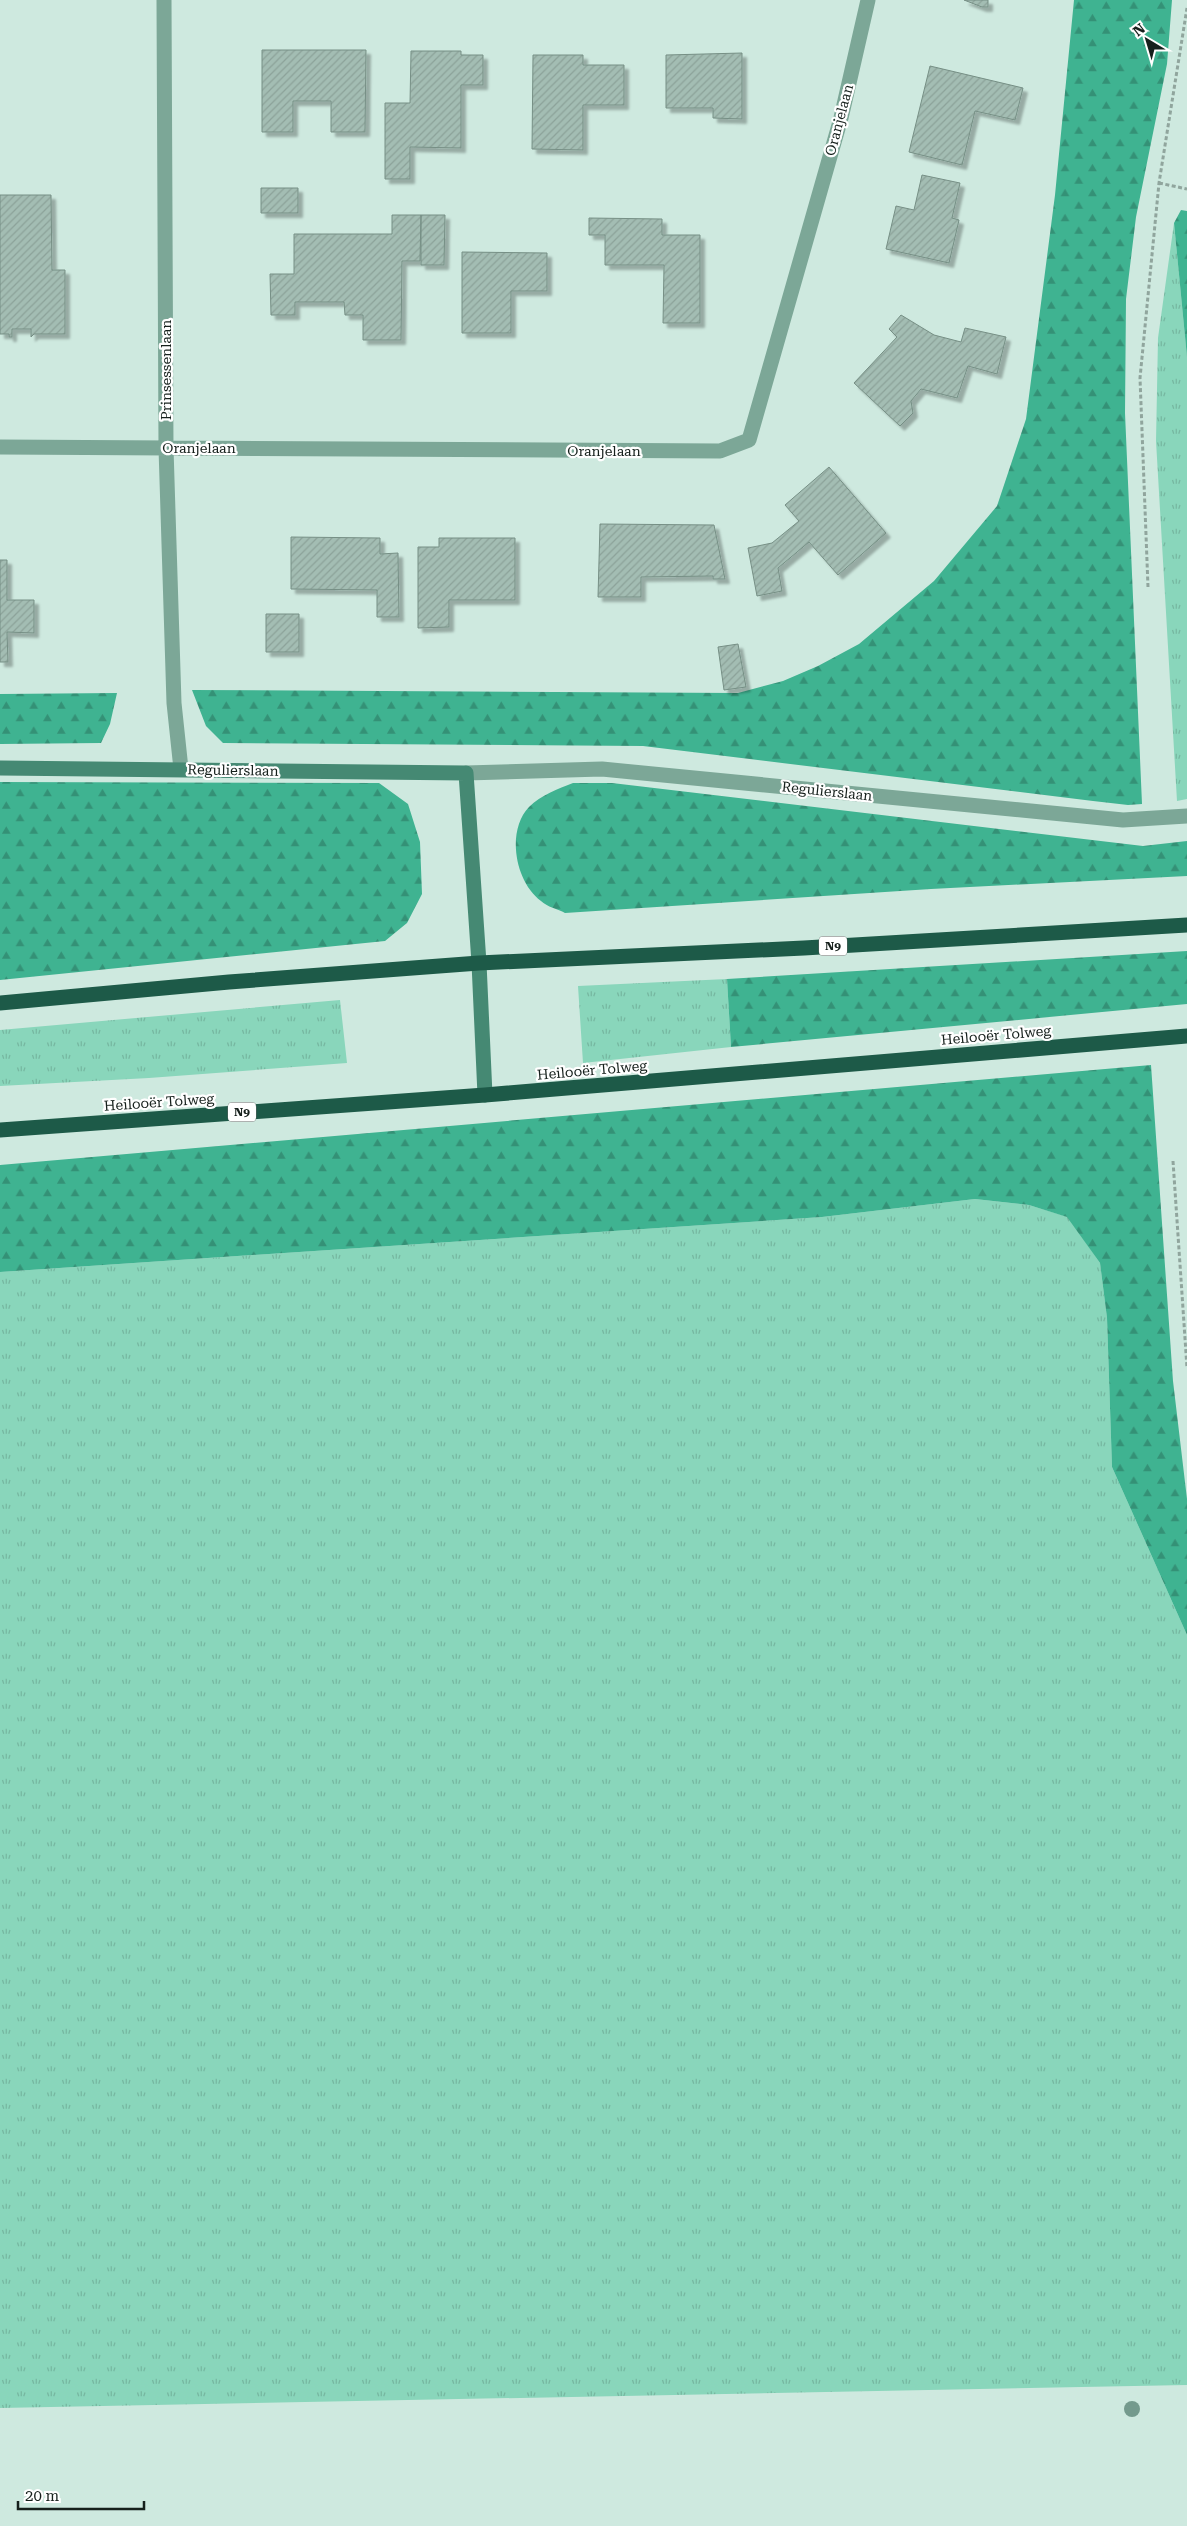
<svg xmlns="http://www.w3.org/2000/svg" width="1187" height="2526" viewBox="0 0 1187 2526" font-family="'Roboto Serif',serif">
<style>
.grass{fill:url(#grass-tufts)}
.forest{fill:url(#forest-firs)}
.building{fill:url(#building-hatch);stroke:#768f85;filter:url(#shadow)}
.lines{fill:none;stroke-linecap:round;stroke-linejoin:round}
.path{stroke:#90a59d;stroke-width:3;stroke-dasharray:4 2.5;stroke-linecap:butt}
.street{stroke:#7ca797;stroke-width:15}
.secondary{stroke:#458973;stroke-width:15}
.highway{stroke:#1d5a48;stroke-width:15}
.tree{fill:#749a8d}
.labels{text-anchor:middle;stroke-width:4.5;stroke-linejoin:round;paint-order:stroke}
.shield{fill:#fff;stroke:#5c6360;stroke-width:1}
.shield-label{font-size:12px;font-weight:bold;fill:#16201c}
.street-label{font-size:14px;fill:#16201c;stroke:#fff}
</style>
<defs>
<pattern id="grass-tufts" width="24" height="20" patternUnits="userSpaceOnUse" patternTransform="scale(1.25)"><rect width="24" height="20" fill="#89d6bb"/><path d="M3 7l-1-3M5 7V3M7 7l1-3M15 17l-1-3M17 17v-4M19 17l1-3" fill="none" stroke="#76b7a0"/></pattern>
<pattern id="forest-firs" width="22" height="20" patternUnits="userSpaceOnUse" patternTransform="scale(1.25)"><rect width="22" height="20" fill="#3fb391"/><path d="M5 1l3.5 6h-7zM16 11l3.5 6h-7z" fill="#349176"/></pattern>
<pattern id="building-hatch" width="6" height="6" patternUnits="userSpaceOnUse" patternTransform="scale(1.25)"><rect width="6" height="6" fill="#a3bdb3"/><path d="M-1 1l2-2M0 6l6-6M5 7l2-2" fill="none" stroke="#8ca299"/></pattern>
<filter id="shadow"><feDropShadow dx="4.5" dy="4.5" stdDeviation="1" flood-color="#0004"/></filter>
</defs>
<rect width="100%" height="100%" fill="#cee9df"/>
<path class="grass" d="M 1174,223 L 1187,357 L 1187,799 L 1177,801 L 1156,441 L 1158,338 Z
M 727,979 L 731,1047 L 583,1063 L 578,986 Z
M 340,1000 L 347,1063 L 149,1078 L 0,1086 L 0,1030 Z
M 975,1199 L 1029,1205 L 1068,1217 L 1100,1263 L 1107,1318 L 1112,1467 L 1187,1635 L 1187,2385 L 0,2408 L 0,1272 L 822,1217 Z"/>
<path class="forest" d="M 1074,0 L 1172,0 L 1167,64 L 1136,217 L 1126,299 L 1125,413 L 1142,804 L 1128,805 L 1093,801 L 643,746 L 223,743 L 206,726 L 192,690 L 738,693 L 783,681 L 818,666 L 859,644 L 934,581 L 997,506 L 1026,419 L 1055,195 Z
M 1181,210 L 1187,211 L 1187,357 L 1174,223 Z
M 117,693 L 110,724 L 101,743 L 0,744 L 0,694 Z
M 0,782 L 379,783 L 408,804 L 420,842 L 422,894 L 407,923 L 385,941 L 0,980 Z
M 573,783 L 612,783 L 1143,846 L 1187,841 L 1187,876 L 931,889 L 565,913 C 558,909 547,907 541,901 C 515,882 506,831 529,807 C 541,795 558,789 573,783 Z
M 1187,951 L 1187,1004 L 731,1047 L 727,979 Z
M 1151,1065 L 1173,1381 L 1187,1499 L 1187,1635 L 1112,1467 L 1107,1318 L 1100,1263 L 1067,1217 L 1029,1205 L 975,1199 L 822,1217 L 0,1272 L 0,1165 Z"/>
<path class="building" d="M 964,0 L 988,0 L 988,7 L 982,7 Z
M 262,50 L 366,50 L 365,132 L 331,132 L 331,101 L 293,101 L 293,132 L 262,132 Z
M 411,51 L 461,51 L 461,55 L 483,55 L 483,85 L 461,85 L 461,148 L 410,147 L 410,179 L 385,179 L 385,103 L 410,103 Z
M 742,53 L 742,119 L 713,118 L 713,108 L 666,108 L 666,55 Z
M 533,55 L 583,55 L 583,65 L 624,65 L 624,105 L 583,105 L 583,150 L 532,149 Z
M 930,66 L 1023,88 L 1015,120 L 975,111 L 962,165 L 909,152 Z
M 922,175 L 960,183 L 952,218 L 959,220 L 949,263 L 886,249 L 896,206 L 914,210 Z
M 261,188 L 298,188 L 298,213 L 261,213 Z
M 0,195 L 51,195 L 52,270 L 65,270 L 65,334 L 34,334 L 31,337 L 31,329 L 12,329 L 12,337 L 9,337 L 9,334 L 0,334 Z
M 392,215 L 421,215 L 420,261 L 402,261 L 401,340 L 363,340 L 363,315 L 345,315 L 344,302 L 295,302 L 295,315 L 271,315 L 270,274 L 294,274 L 294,234 L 392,234 Z
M 421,215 L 445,215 L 444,265 L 421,265 Z
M 589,218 L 662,219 L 662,235 L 700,235 L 700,323 L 663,323 L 664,265 L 605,265 L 605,235 L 589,235 Z
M 462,252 L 547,253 L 547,291 L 511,291 L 511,333 L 462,333 Z
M 901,315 L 934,335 L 961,342 L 965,328 L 1006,337 L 997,374 L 968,366 L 957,398 L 921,389 L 911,401 L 913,413 L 900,426 L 854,383 L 897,337 L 889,329 Z
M 829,467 L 886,533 L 838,575 L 809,542 L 778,568 L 782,591 L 757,596 L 748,548 L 772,543 L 799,521 L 785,505 Z
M 600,524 L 714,525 L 725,579 L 713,579 L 713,576 L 641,577 L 641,597 L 598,597 Z
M 291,537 L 380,538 L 380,554 L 398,553 L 399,617 L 377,617 L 377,590 L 291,589 Z
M 439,538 L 515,538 L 515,600 L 449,600 L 449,627 L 418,628 L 418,547 L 439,547 Z
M 0,560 L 7,560 L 7,600 L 34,600 L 34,633 L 7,632 L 8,662 L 0,662 Z
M 266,614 L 299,614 L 299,652 L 266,652 Z
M 738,644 L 746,687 L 724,690 L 718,647 Z"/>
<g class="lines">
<path class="path" d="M 1159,183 L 1187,189
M 1148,587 L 1140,378 L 1159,183 L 1187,8
M 1173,1161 L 1187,1368"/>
<path class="street" d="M 164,0 L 166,448 L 174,703 L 181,769
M 0,447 L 720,451 L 749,440 L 841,118 L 868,0
M 466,773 L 602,769 L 1123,820 L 1187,816"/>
<path class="secondary" d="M 0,768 L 466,773 L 479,963 L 485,1095"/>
<path class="highway" d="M 0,1003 L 229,982 L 479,963 L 804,948 L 1187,925
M 0,1130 L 485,1095 L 1187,1036"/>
</g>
<circle class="tree" cx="1132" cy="2409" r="8"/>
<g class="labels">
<g class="shield">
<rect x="819" y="936.5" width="28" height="19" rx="4"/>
<rect x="228" y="1102.5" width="28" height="19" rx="4"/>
</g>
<g class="shield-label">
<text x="833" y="950">N9</text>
<text x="242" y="1116">N9</text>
</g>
<g class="street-label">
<text transform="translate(839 120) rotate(-75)" y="5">Oranjelaan</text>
<text transform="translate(166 370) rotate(-90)" y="5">Prinsessenlaan</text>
<text x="199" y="453">Oranjelaan</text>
<text x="604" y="456">Oranjelaan</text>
<text transform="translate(233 770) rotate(1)" y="5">Regulierslaan</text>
<text transform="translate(827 791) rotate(6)" y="5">Regulierslaan</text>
<text transform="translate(996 1035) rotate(-5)" y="5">Heilooër Tolweg</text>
<text transform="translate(592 1070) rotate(-5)" y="5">Heilooër Tolweg</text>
<text transform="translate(159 1102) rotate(-4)" y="5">Heilooër Tolweg</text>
</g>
</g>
<g transform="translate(1147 40) rotate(322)" stroke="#ffffff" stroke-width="4" paint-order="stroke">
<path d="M0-4L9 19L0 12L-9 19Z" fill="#16201c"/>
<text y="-8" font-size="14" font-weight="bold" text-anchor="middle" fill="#16201c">N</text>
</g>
<path d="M18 2501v8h126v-8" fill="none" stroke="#16201c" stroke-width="2.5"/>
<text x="25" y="2501" font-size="15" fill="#16201c" stroke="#ffffff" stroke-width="4" paint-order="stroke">20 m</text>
</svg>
